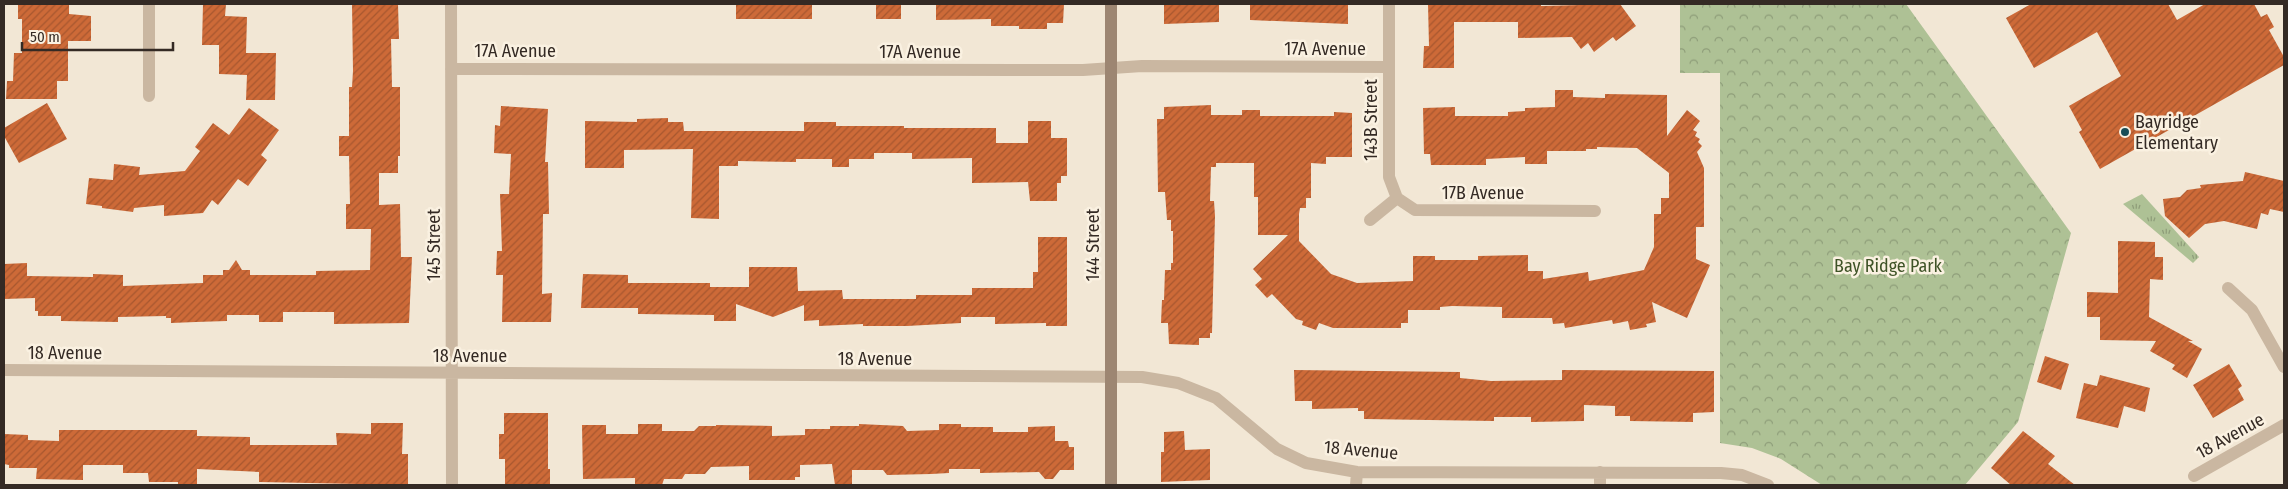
<svg xmlns="http://www.w3.org/2000/svg" width="2288" height="489" viewBox="0 0 2288 489" font-family="'Fira Sans Condensed',sans-serif">
<style>
.grass{fill:url(#grass-tufts)}
.park{fill:url(#park-crowns)}
.building{fill:url(#building-hatch)}
.lines{fill:none;stroke-linecap:round;stroke-linejoin:round}
.street{stroke:#cab7a1;stroke-width:12}
.secondary{stroke:#9d8672;stroke-width:12}
.poi-dot{fill:#184d57;stroke:#faf1e1;stroke-width:2}
.labels{text-anchor:middle;stroke-width:5;stroke-linejoin:round;paint-order:stroke}
.street-label{font-size:18px;fill:#342a24;stroke:#faf1e1}
.poi-label{font-size:18px;fill:#342a24;stroke:#faf1e1;text-anchor:start}
.park-label{font-size:18px;fill:#3f5327;stroke:#faf1e1}
</style>
<defs>
<pattern id="grass-tufts" width="24" height="20" patternUnits="userSpaceOnUse" patternTransform="scale(1.25)"><rect width="24" height="20" fill="#aec195"/><path d="M3 7l-1-3M5 7V3M7 7l1-3M15 17l-1-3M17 17v-4M19 17l1-3" fill="none" stroke="#8e9d79"/></pattern>
<pattern id="park-crowns" width="20" height="18" patternUnits="userSpaceOnUse" patternTransform="scale(1.25)"><rect width="20" height="18" fill="#aec195"/><path d="M2 6a3 3 0 1 1 6 0M12 15a3 3 0 1 1 6 0" fill="none" stroke="#8e9d79"/></pattern>
<pattern id="building-hatch" width="6" height="6" patternUnits="userSpaceOnUse" patternTransform="scale(1.25)"><rect width="6" height="6" fill="#cd6a38"/><path d="M-1 1l2-2M0 6l6-6M5 7l2-2" fill="none" stroke="#a7572f"/></pattern>
</defs>
<rect width="100%" height="100%" fill="#f2e7d5"/>
<path class="grass" d="M 2142,194 L 2199,257 L 2193,263 L 2123,204 Z"/>
<path class="park" d="M 1680,4 L 1906,4 L 2071,233 L 2018,422 L 1965,485 L 1822,485 L 1781,459 L 1752,448 L 1720,443 L 1720,73 L 1680,73 Z"/>
<path class="building" d="M 18,4 L 69,4 L 69,14 L 91,16 L 91,41 L 68,41 L 68,81 L 57,81 L 57,99 L 6,99 L 7,81 L 13,81 L 14,53 L 22,53 L 22,19 L 18,19 Z
M 203,4 L 226,4 L 225,16 L 247,17 L 246,53 L 276,53 L 275,100 L 246,100 L 247,75 L 219,74 L 219,45 L 202,45 Z
M 352,4 L 398,4 L 399,39 L 391,39 L 392,87 L 400,87 L 400,156 L 398,156 L 398,173 L 379,173 L 379,205 L 400,204 L 401,257 L 412,257 L 409,323 L 334,324 L 334,312 L 283,312 L 283,322 L 259,322 L 259,315 L 227,315 L 227,321 L 196,322 L 171,323 L 171,318 L 166,318 L 166,316 L 118,317 L 118,322 L 61,321 L 61,316 L 38,316 L 38,311 L 35,311 L 35,298 L 4,299 L 4,264 L 27,263 L 27,276 L 93,277 L 93,274 L 123,275 L 123,286 L 203,283 L 203,275 L 223,275 L 223,270 L 229,270 L 236,260 L 242,270 L 250,270 L 250,275 L 316,275 L 316,271 L 370,270 L 371,229 L 346,229 L 346,204 L 350,204 L 349,156 L 339,156 L 339,136 L 349,136 L 349,87 L 352,87 L 353,71 Z
M 736,4 L 812,4 L 812,19 L 736,19 Z
M 876,4 L 901,4 L 901,19 L 876,19 Z
M 936,4 L 1064,4 L 1063,23 L 1047,23 L 1047,29 L 1019,29 L 1019,26 L 991,26 L 991,19 L 936,20 Z
M 1164,4 L 1219,4 L 1219,22 L 1164,24 Z
M 1250,4 L 1348,4 L 1348,24 L 1250,20 Z
M 1428,4 L 1541,4 L 1541,6 L 1620,4 L 1636,26 L 1616,41 L 1613,37 L 1594,52 L 1588,43 L 1581,49 L 1572,37 L 1518,38 L 1518,22 L 1454,22 L 1454,68 L 1423,68 L 1424,46 L 1429,46 Z
M 2031,4 L 2168,4 L 2177,20 L 2205,4 L 2254,4 L 2261,17 L 2267,14 L 2274,27 L 2269,30 L 2284,57 L 2284,65 L 2100,169 L 2079,132 L 2082,130 L 2069,106 L 2121,76 L 2097,32 L 2034,68 L 2006,18 Z
M 1555,90 L 1573,90 L 1573,97 L 1605,98 L 1605,94 L 1667,95 L 1667,136 L 1687,110 L 1700,121 L 1693,130 L 1697,132 L 1695,136 L 1700,139 L 1698,142 L 1702,146 L 1697,152 L 1704,168 L 1704,227 L 1696,227 L 1696,259 L 1710,265 L 1687,318 L 1652,302 L 1656,322 L 1646,324 L 1647,327 L 1630,330 L 1628,321 L 1613,324 L 1612,320 L 1565,328 L 1564,323 L 1553,324 L 1552,318 L 1502,318 L 1502,307 L 1452,306 L 1440,307 L 1440,310 L 1408,310 L 1408,323 L 1401,323 L 1401,328 L 1333,328 L 1319,323 L 1316,330 L 1302,325 L 1303,321 L 1296,319 L 1272,294 L 1267,298 L 1255,285 L 1262,279 L 1253,269 L 1288,235 L 1258,235 L 1258,197 L 1254,197 L 1254,163 L 1216,163 L 1216,167 L 1211,167 L 1210,201 L 1214,201 L 1215,216 L 1212,333 L 1210,333 L 1210,338 L 1199,338 L 1199,345 L 1169,344 L 1168,323 L 1161,323 L 1162,300 L 1164,300 L 1165,270 L 1171,270 L 1171,263 L 1173,263 L 1173,231 L 1171,231 L 1171,220 L 1167,220 L 1165,192 L 1158,192 L 1157,119 L 1164,119 L 1164,107 L 1211,105 L 1211,115 L 1242,115 L 1242,110 L 1260,110 L 1260,116 L 1334,116 L 1334,112 L 1352,113 L 1352,157 L 1326,157 L 1326,164 L 1311,163 L 1311,198 L 1306,198 L 1306,208 L 1300,208 L 1299,214 L 1299,241 L 1331,274 L 1357,283 L 1413,281 L 1413,256 L 1435,256 L 1435,260 L 1478,260 L 1478,256 L 1528,255 L 1528,271 L 1543,271 L 1543,279 L 1588,272 L 1589,281 L 1644,270 L 1654,247 L 1654,214 L 1661,214 L 1661,198 L 1669,198 L 1669,173 L 1637,148 L 1597,147 L 1597,149 L 1586,149 L 1586,151 L 1547,151 L 1547,164 L 1525,164 L 1525,157 L 1486,159 L 1486,165 L 1431,165 L 1430,154 L 1424,154 L 1423,108 L 1455,107 L 1455,116 L 1508,116 L 1508,112 L 1525,111 L 1525,108 L 1555,107 Z
M 47,103 L 67,139 L 19,163 L 4,136 L 4,128 Z
M 501,106 L 548,109 L 545,162 L 548,162 L 549,214 L 543,214 L 542,294 L 552,293 L 551,322 L 502,322 L 503,275 L 496,275 L 497,251 L 502,251 L 500,194 L 509,194 L 511,154 L 494,153 L 495,125 L 500,126 Z
M 249,108 L 279,130 L 261,155 L 267,160 L 248,186 L 238,179 L 218,205 L 212,200 L 203,213 L 164,216 L 164,205 L 134,208 L 133,212 L 102,208 L 102,206 L 86,204 L 89,178 L 113,180 L 114,164 L 140,167 L 139,175 L 185,171 L 200,151 L 195,147 L 213,123 L 229,135 Z
M 668,118 L 668,122 L 683,122 L 684,131 L 804,131 L 804,122 L 836,122 L 836,126 L 904,126 L 904,128 L 996,128 L 996,143 L 1028,143 L 1028,121 L 1051,121 L 1051,138 L 1067,138 L 1067,176 L 1061,176 L 1061,183 L 1057,183 L 1057,201 L 1030,201 L 1028,182 L 972,183 L 972,158 L 912,159 L 912,153 L 874,153 L 874,159 L 849,159 L 849,167 L 832,167 L 832,159 L 796,159 L 796,162 L 738,161 L 738,166 L 719,166 L 719,219 L 691,218 L 693,149 L 624,150 L 624,168 L 585,168 L 585,121 L 637,122 L 637,119 Z
M 2245,172 L 2284,181 L 2284,212 L 2270,209 L 2268,215 L 2261,213 L 2257,229 L 2224,221 L 2205,224 L 2189,238 L 2165,216 L 2163,199 L 2180,197 L 2187,190 L 2201,188 L 2200,185 L 2243,181 Z
M 1038,237 L 1067,237 L 1067,326 L 1046,326 L 1046,323 L 995,324 L 995,317 L 961,317 L 961,323 L 907,326 L 863,326 L 863,324 L 819,326 L 819,320 L 804,321 L 804,305 L 773,317 L 736,304 L 736,321 L 714,321 L 714,315 L 638,314 L 638,308 L 581,308 L 583,274 L 628,275 L 628,283 L 710,283 L 710,287 L 749,287 L 749,267 L 797,267 L 798,291 L 842,290 L 843,299 L 916,299 L 916,295 L 972,295 L 972,288 L 1033,288 L 1033,272 L 1038,272 Z
M 2118,241 L 2155,242 L 2155,257 L 2163,257 L 2163,280 L 2150,279 L 2149,317 L 2193,341 L 2188,341 L 2202,349 L 2187,378 L 2172,369 L 2175,365 L 2150,351 L 2156,341 L 2100,340 L 2100,317 L 2087,317 L 2087,292 L 2118,293 Z
M 2045,356 L 2069,364 L 2061,390 L 2037,382 Z
M 2229,364 L 2242,386 L 2238,389 L 2244,400 L 2213,418 L 2193,385 Z
M 1294,370 L 1460,372 L 1460,378 L 1491,381 L 1562,380 L 1562,370 L 1714,371 L 1714,412 L 1693,413 L 1693,422 L 1630,421 L 1630,416 L 1615,416 L 1615,406 L 1584,405 L 1584,421 L 1531,422 L 1531,417 L 1494,417 L 1494,421 L 1364,419 L 1364,411 L 1358,411 L 1358,408 L 1312,409 L 1312,401 L 1295,401 Z
M 2100,375 L 2150,388 L 2145,412 L 2124,406 L 2118,428 L 2076,418 L 2084,383 L 2097,386 Z
M 504,413 L 548,413 L 548,469 L 550,469 L 550,485 L 505,485 L 505,459 L 499,459 L 499,434 L 504,434 Z
M 371,423 L 403,423 L 402,454 L 408,454 L 408,485 L 259,482 L 259,472 L 197,469 L 197,485 L 178,485 L 178,482 L 149,482 L 148,473 L 123,473 L 123,465 L 83,465 L 83,480 L 36,479 L 37,468 L 9,468 L 9,465 L 4,464 L 4,434 L 28,435 L 28,440 L 59,441 L 59,430 L 197,430 L 197,436 L 250,437 L 250,445 L 337,445 L 336,433 L 371,434 Z
M 638,424 L 662,424 L 662,431 L 694,431 L 699,426 L 716,426 L 716,425 L 772,426 L 772,436 L 805,435 L 805,429 L 830,429 L 830,426 L 859,426 L 859,424 L 903,426 L 907,431 L 939,430 L 939,424 L 961,424 L 961,427 L 993,427 L 993,432 L 1028,432 L 1028,427 L 1055,426 L 1055,441 L 1068,441 L 1069,447 L 1074,447 L 1074,470 L 1060,470 L 1053,479 L 1045,479 L 1039,472 L 980,473 L 980,469 L 949,469 L 949,473 L 931,474 L 887,475 L 883,470 L 852,470 L 852,485 L 835,485 L 832,464 L 800,465 L 800,477 L 795,477 L 795,480 L 749,480 L 749,466 L 711,467 L 705,474 L 685,474 L 682,479 L 664,479 L 662,485 L 635,485 L 635,478 L 583,479 L 582,425 L 606,425 L 606,434 L 638,434 Z
M 1184,431 L 1185,450 L 1210,449 L 1210,480 L 1161,482 L 1161,452 L 1164,452 L 1164,432 Z
M 2023,431 L 2055,456 L 2048,464 L 2075,485 L 2011,485 L 1991,468 Z"/>
<g class="lines">
<path class="street" d="M 149,4 L 149,96
M 451,4 L 452,485
M 1389,4 L 1389,177 L 1397,198 L 1415,210 L 1595,211
M 451,69 L 1083,70 L 1142,66 L 1388,67
M 1370,220 L 1397,198
M 2228,288 L 2252,310 L 2284,367
M 4,370 L 1142,377 L 1178,383 L 1216,398 L 1277,449 L 1306,463 L 1357,472 L 1721,473 L 1742,475 L 1768,485
M 1600,472 L 1600,485
M 2194,476 L 2284,425
M 1356,485 L 1357,472"/>
<path class="secondary" d="M 1111,4 L 1111,485"/>
</g>
<circle class="poi-dot" cx="2125" cy="132" r="5"/>
<g class="labels">
<g class="street-label">
<text x="1325" y="55">17A Avenue</text>
<text x="515" y="57">17A Avenue</text>
<text x="920" y="58">17A Avenue</text>
<text transform="translate(1371 120) rotate(-90)" y="6">143B Street</text>
<text x="1483" y="199">17B Avenue</text>
<text transform="translate(434 245) rotate(-90)" y="6">145 Street</text>
<text transform="translate(1093 245) rotate(-90)" y="6">144 Street</text>
<text x="65" y="359">18 Avenue</text>
<text x="470" y="362">18 Avenue</text>
<text x="875" y="365">18 Avenue</text>
<text transform="translate(2230 436) rotate(-29)" y="6">18 Avenue</text>
<text transform="translate(1361 450) rotate(5)" y="6">18 Avenue</text>
</g>
<g class="poi-label">
<text x="2135" y="128">Bayridge<tspan x="2135" dy="21">Elementary</tspan></text>
</g>
<g class="park-label">
<text x="1888" y="272">Bay Ridge Park</text>
</g>
</g>
<rect width="2288" height="489" fill="none" stroke="#342a24" stroke-width="10"/>
<path d="M22 42v8h151v-8" fill="none" stroke="#342a24" stroke-width="2.5"/>
<text x="30" y="42" font-size="15" fill="#342a24" stroke="#faf1e1" stroke-width="4" paint-order="stroke">50 m</text>
</svg>
